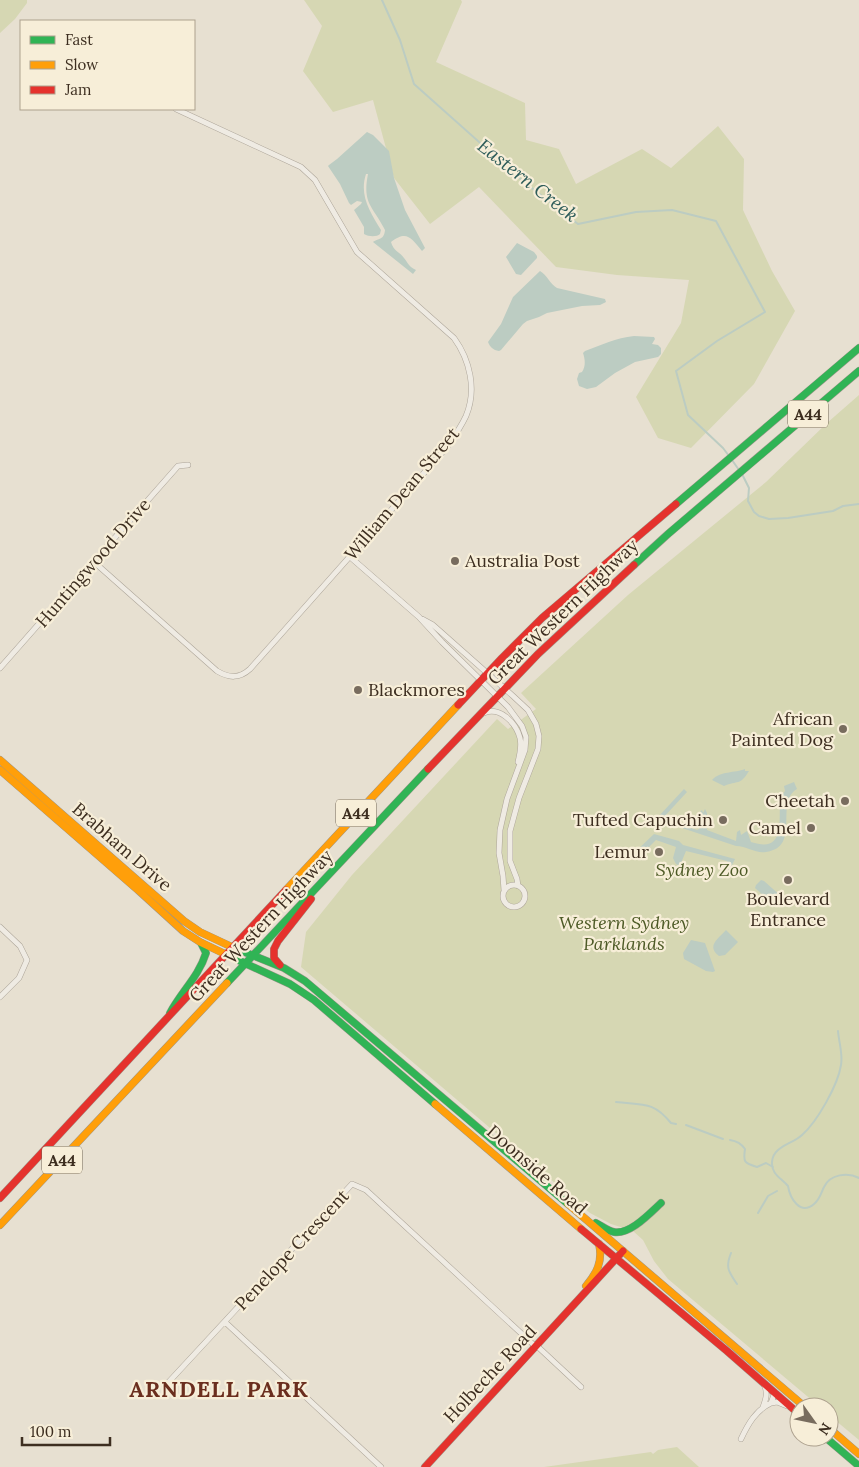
<svg xmlns="http://www.w3.org/2000/svg" width="859" height="1467" viewBox="0 0 859 1467" font-family="Lora,serif">
<style>
.green{fill:#d6d7b3}
.water{fill:#bcccc2}
.lines{fill:none;stroke-linecap:round;stroke-linejoin:round}
.stream{stroke:#bcccc2;stroke-width:2}
.street-casing{stroke:#ada599;stroke-width:6}
.fast-casing{stroke:#9c958a;stroke-width:8}
.slow-casing{stroke:#9c958a;stroke-width:8}
.jam-casing{stroke:#9c958a;stroke-width:8}
.street{stroke:#efebe3;stroke-width:5}
.fast{stroke:#30b455;stroke-width:7}
.slow{stroke:#ff9f0a;stroke-width:7}
.jam{stroke:#e5322d;stroke-width:7}
.poi-dot{fill:#786c5e;stroke:#f7eed8;stroke-width:2}
.labels{text-anchor:middle;stroke-width:4.5;stroke-linejoin:round;paint-order:stroke}
.shield{fill:#f7eed8;stroke:#756857;stroke-width:1}
.shield-label{font-size:16px;font-weight:bold;fill:#3d2e20}
.street-label{font-size:18px;fill:#3d2e20;stroke:#f7eed8}
.poi-label{font-size:18px;fill:#3d2e20;stroke:#f7eed8;text-anchor:end}
.park-label{font-size:18px;font-style:italic;fill:#4d5a26;stroke:#f7eed8}
.water-label{font-size:19px;font-style:italic;fill:#2f5d5a;stroke:#f7eed8}
.district-label{font-size:22px;font-weight:bold;letter-spacing:1px;fill:#6b2e1e;stroke:#f7eed8}
</style>
<rect width="100%" height="100%" fill="#e7e0d1"/>
<path class="green" d="M 0,0 L 27,0 L 27,3 L 15,19 L 0,33 Z
M 304,0 L 461,0 L 462,2 L 436,62 L 525,103 L 526,140 L 559,149 L 576,184 L 642,149 L 671,168 L 718,126 L 744,159 L 743,210 L 772,271 L 795,311 L 754,384 L 691,448 L 658,438 L 636,397 L 681,323 L 689,280 L 617,275 L 556,267 L 479,187 L 430,224 L 394,178 L 373,100 L 333,112 L 303,71 L 322,26 Z
M 859,395 L 859,1440 L 829,1415 L 829,1407 L 820,1407 L 668,1279 L 654,1261 L 643,1240 L 633,1231 L 611,1224 L 590,1213 L 301,967 L 306,932 L 352,875 L 497,719 L 508,729 L 536,709 L 521,693 L 628,595 L 766,482 L 827,423 Z
M 677,1447 L 699,1467 L 544,1467 L 651,1452 L 653,1454 L 658,1450 Z"/>
<path class="water" d="M 367,132 L 373,135 L 389,151 L 394,178 L 405,210 L 425,248 L 422,251 C 411,238 407,230 391,242 C 394,252 399,251 404,258 C 408,263 409,267 416,270 L 413,274 L 373,242 C 379,238 384,240 385,230 C 373,206 362,204 368,174 L 366,174 C 359,195 370,212 381,230 L 380,234 C 377,237 369,237 364,234 L 364,227 L 354,210 L 361,204 L 362,202 L 357,201 L 351,205 L 349,203 L 340,184 L 328,166 L 329,165 L 337,159 Z
M 517,243 L 534,252 L 537,256 L 537,258 L 521,275 L 516,274 L 506,257 Z
M 540,271 C 547,275 550,284 557,288 L 605,299 L 606,302 L 600,305 L 582,306 L 547,313 L 539,317 L 527,321 L 523,324 L 501,350 L 499,351 C 493,350 490,347 488,342 L 501,324 L 513,297 Z
M 634,336 L 654,337 L 655,339 L 652,344 L 658,345 L 661,348 L 661,354 L 658,357 L 635,362 L 615,373 L 596,387 L 587,389 L 579,386 L 577,379 L 579,373 L 582,372 C 586,366 585,359 583,353 L 585,351 C 601,345 616,338 634,336 Z
M 745,769 L 745,771 L 749,771 C 740,786 738,780 724,786 L 712,780 C 720,771 735,773 745,769 Z
M 794,782 L 797,789 C 774,802 802,847 766,852 C 756,854 747,846 736,846 L 658,820 L 658,817 L 684,789 L 687,792 L 663,818 L 663,819 L 697,830 L 699,829 L 699,813 L 702,810 L 703,813 L 705,809 L 707,813 L 707,830 L 736,841 L 737,832 L 740,830 L 741,835 L 747,831 L 751,842 C 784,853 779,825 780,802 L 780,798 L 785,791 L 784,786 Z
M 654,834 L 679,841 L 683,845 L 735,859 L 730,869 L 721,879 L 718,877 L 728,864 L 727,861 L 686,851 L 681,863 L 678,865 L 676,864 L 673,858 L 676,847 L 656,840 L 638,858 L 632,855 Z
M 761,880 L 764,881 L 782,897 L 775,905 L 773,904 L 755,888 L 756,885 Z
M 726,930 L 738,942 L 725,955 L 719,956 C 706,946 718,939 726,930 Z
M 691,940 L 705,943 L 715,971 L 713,972 L 706,971 L 684,959 L 683,953 Z"/>
<g class="lines">
<path class="stream" d="M 382,0 L 400,40 L 414,84 L 524,182 L 578,224 L 636,212 L 672,210 L 716,221 L 765,312 L 717,341 L 676,371 L 688,415 L 723,448 L 729,456
M 732,460 L 739,470
M 742,474 L 749,488 L 748,501 L 754,512 L 759,516 L 769,519 L 788,518 L 833,511 L 843,506 L 859,504
M 838,1031 C 839,1043 843,1054 841,1065 C 838,1085 817,1122 802,1135 C 793,1144 773,1146 772,1162 C 771,1174 781,1178 788,1186 C 790,1198 800,1216 814,1204 C 820,1199 821,1193 824,1187 C 830,1174 848,1172 859,1178
M 616,1102 C 643,1105 653,1101 671,1123 L 676,1124
M 686,1125 L 723,1139
M 730,1140 C 737,1141 741,1143 745,1149 C 743,1162 744,1163 757,1167 L 766,1163 L 773,1167
M 758,1213 L 768,1196 L 777,1191
M 731,1253 C 725,1268 729,1272 737,1284"/>
<g class="street-casing">
<path id="street" d="M 349,556 L 419,617 L 442,642 L 508,707 L 522,726 L 526,737 L 525,750 L 507,799 L 500,830 L 499,853 L 503,876 L 504,890
M 94,562 L 217,671 C 229,678 239,679 250,669 L 447,447 C 454,437 461,427 466,416 C 477,390 470,360 454,338 L 357,252 L 315,180 L 301,167 L 176,109
M 422,619 L 433,625 L 513,696 L 528,710 L 536,724 L 539,736 L 538,749 L 519,798 L 510,831 L 510,861 L 517,879 L 518,886
M 0,668 L 178,466 L 188,465
M 484,713 C 500,706 516,723 520,738 C 522,746 520,754 518,762
M503 896a11 11 0 1 1 22 0a11 11 0 1 1-22 0Z
M 0,927 L 20,946 L 27,960 L 19,978 L 0,997
M 225,1322 L 381,1467
M 537,1346 L 581,1387
M 165,1386 L 352,1184 L 366,1190 L 536,1347
M 771,1403 L 777,1402 L 787,1406
M 763,1407 C 766,1399 768,1393 764,1384
M 741,1439 C 748,1424 756,1410 771,1403 L 775,1392"/>
</g>
<g class="fast-casing">
<path id="fast" d="M 676,504 L 859,348
M 634,565 L 668,534 L 859,371
M 232,947 L 284,968 L 305,981 L 568,1204
M 225,954 L 290,984 L 314,1000 L 435,1104
M 227,983 L 428,769
M 170,1013 C 181,992 199,976 206,953 L 201,943
M 596,1223 C 602,1226 608,1231 614,1232 C 630,1235 650,1213 661,1203
M 825,1437 L 859,1466"/>
</g>
<g class="slow-casing">
<path id="slow" d="M 0,760 L 184,921 L 200,932 L 232,947
M 0,770 L 138,890 L 183,931 L 200,942 L 225,954
M 286,890 L 458,705
M 435,1104 L 581,1229
M 568,1204 L 805,1407
M 0,1225 L 227,983
M 586,1286 C 597,1273 603,1261 599,1244
M 829,1428 L 859,1454"/>
</g>
<g class="jam-casing">
<path id="jam" d="M 458,705 L 502,658 L 542,618 L 676,504
M 428,769 L 538,654 L 634,565
M 280,965 L 274,958 L 274,949 L 278,941 L 311,899
M 0,1198 L 286,890
M 581,1229 L 727,1351 L 799,1414
M 425,1467 L 623,1251"/>
</g>
<use href="#street" class="street"/>
<use href="#fast" class="fast"/>
<use href="#slow" class="slow"/>
<use href="#jam" class="jam"/>
</g>
<g class="poi-dot">
<circle cx="455" cy="561" r="5"/>
<circle cx="358" cy="690" r="5"/>
<circle cx="843" cy="729" r="5"/>
<circle cx="845" cy="801" r="5"/>
<circle cx="723" cy="820" r="5"/>
<circle cx="811" cy="828" r="5"/>
<circle cx="659" cy="852" r="5"/>
<circle cx="788" cy="880" r="5"/>
</g>
<g class="labels">
<g class="shield">
<rect x="788" y="400.5" width="40" height="27" rx="4"/>
<rect x="336" y="799.5" width="40" height="27" rx="4"/>
<rect x="42" y="1146.5" width="40" height="27" rx="4"/>
</g>
<g class="shield-label">
<text x="808" y="420">A44</text>
<text x="356" y="819">A44</text>
<text x="62" y="1166">A44</text>
</g>
<g class="street-label">
<text transform="translate(402 494) rotate(-50)" y="6">William Dean Street</text>
<text transform="translate(93 563) rotate(-49)" y="6">Huntingwood Drive</text>
<text transform="translate(563 612) rotate(-44)" y="6">Great Western Highway</text>
<text transform="translate(122 847) rotate(41)" y="6">Brabham Drive</text>
<text transform="translate(261 926) rotate(-47)" y="6">Great Western Highway</text>
<text transform="translate(537 1170) rotate(41)" y="6">Doonside Road</text>
<text transform="translate(292 1250) rotate(-47)" y="6">Penelope Crescent</text>
<text transform="translate(490 1374) rotate(-47)" y="6">Holbeche Road</text>
</g>
<g class="poi-label">
<text x="465" y="567" text-anchor="start">Australia Post</text>
<text x="368" y="696" text-anchor="start">Blackmores</text>
<text x="833" y="725">African<tspan x="833" dy="21">Painted Dog</tspan></text>
<text x="835" y="807">Cheetah</text>
<text x="713" y="826">Tufted Capuchin</text>
<text x="801" y="834">Camel</text>
<text x="649" y="858">Lemur</text>
<text x="788" y="905" text-anchor="middle">Boulevard<tspan x="788" dy="21">Entrance</tspan></text>
</g>
<g class="park-label">
<text x="702" y="876">Sydney Zoo</text>
<text x="624" y="929">Western Sydney<tspan x="624" dy="21">Parklands</tspan></text>
</g>
<g class="water-label">
<text transform="translate(528 180) rotate(38)" y="7">Eastern Creek</text>
</g>
<g class="district-label">
<text x="219" y="1397">ARNDELL PARK</text>
</g>
</g>
<rect x="20" y="20" width="175" height="90" fill="#f7eed8" stroke="#ada18e"/>
<rect x="30" y="36" width="25" height="8" fill="#30b455" stroke="#ada18e"/>
<text x="65" y="45" font-size="15" fill="#3d2e20">Fast</text>
<rect x="30" y="61" width="25" height="8" fill="#ff9f0a" stroke="#ada18e"/>
<text x="65" y="70" font-size="15" fill="#3d2e20">Slow</text>
<rect x="30" y="86" width="25" height="8" fill="#e5322d" stroke="#ada18e"/>
<text x="65" y="95" font-size="15" fill="#3d2e20">Jam</text>
<g transform="translate(814 1422) rotate(123)"><circle r="24" fill="#f7eed8" stroke="#ada18e"/>
<path d="M0-4L9 19L0 12L-9 19Z" fill="#786c5e"/>
<text y="-8" font-size="14" font-weight="bold" text-anchor="middle" fill="#3d2e20">N</text>
</g>
<path d="M22 1437v8h88v-8" fill="none" stroke="#3d2e20" stroke-width="2.5"/>
<text x="30" y="1437" font-size="15" fill="#3d2e20" stroke="#f7eed8" stroke-width="4" paint-order="stroke">100 m</text>
</svg>
